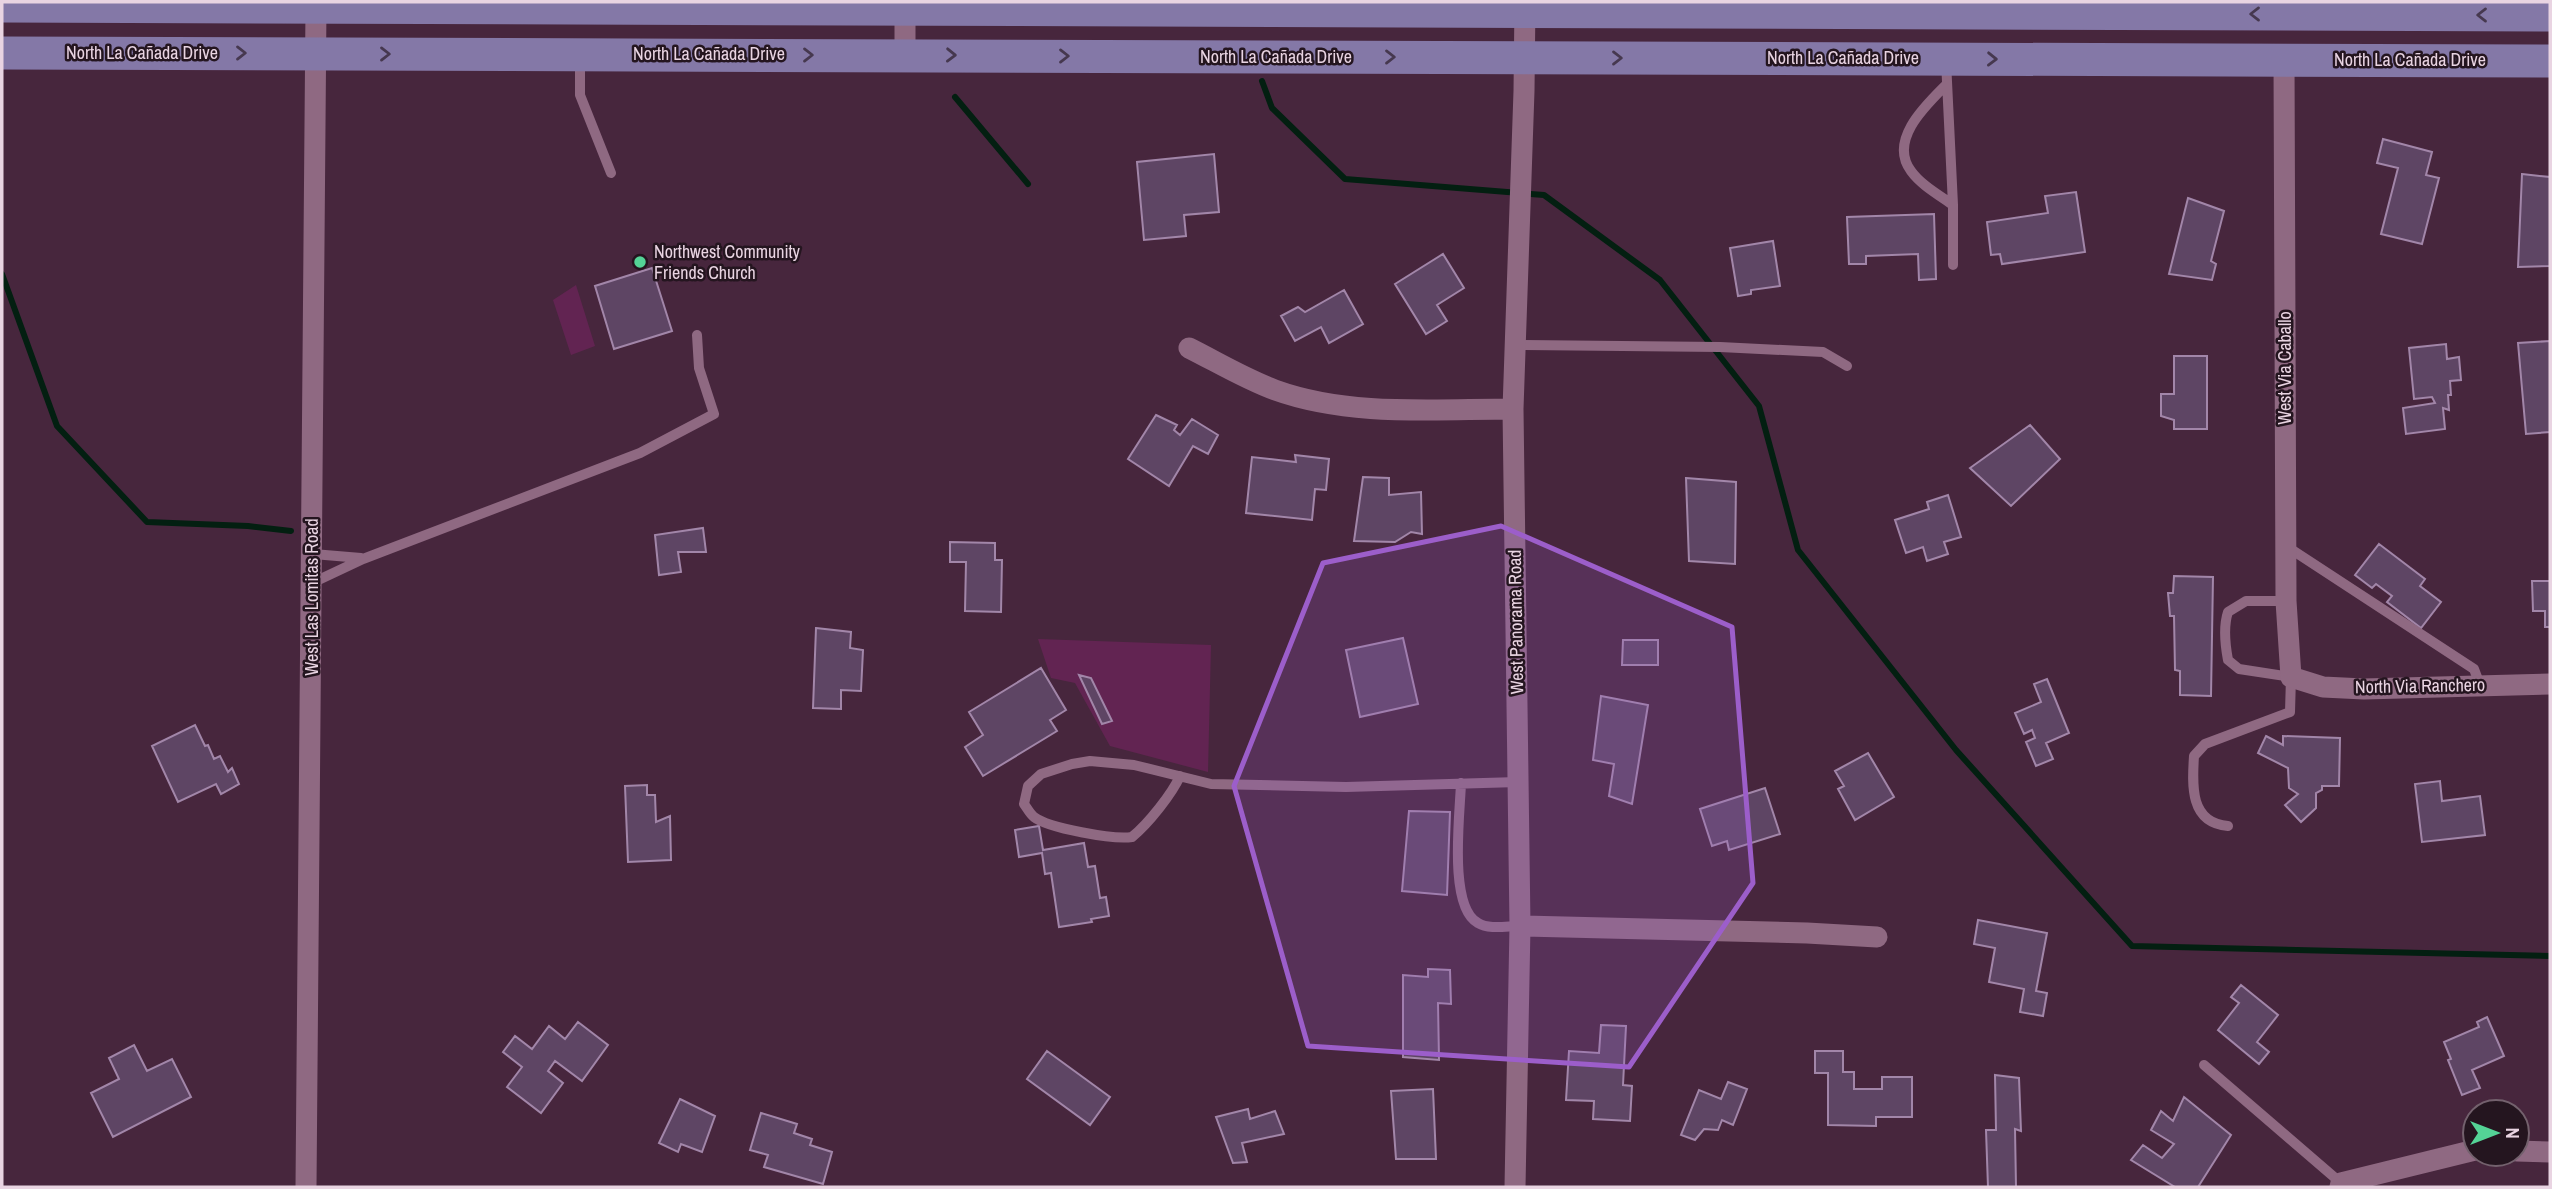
<svg xmlns="http://www.w3.org/2000/svg" width="2552" height="1189" viewBox="0 0 2552 1189" font-family="'Archivo Narrow',sans-serif">
<style>
.green{fill:#622452}
.lines{fill:none;stroke-linecap:round;stroke-linejoin:round}
.stream{stroke:#031f11;stroke-width:6}
.building{fill:#5e4564;stroke:#a286a9;stroke-width:2}
.lane{stroke:#8f6982;stroke-width:10}
.street{stroke:#8f6982;stroke-width:21}
.primary{stroke:#8478a7;stroke-width:33}
.oneway{stroke:#46384f}
.marked{fill:#9c5eca;fill-opacity:0.2;stroke:#9c5eca;stroke-width:5;stroke-linejoin:round}
.poi-dot{fill:#54d396;stroke:#24151f;stroke-width:2.5}
.labels{text-anchor:middle;stroke-width:5;stroke-linejoin:round;paint-order:stroke}
.street-label{font-size:18px;fill:#e9d4e2;stroke:#24151f}
.poi-label{font-size:18px;fill:#e9d4e2;stroke:#24151f;text-anchor:start}
</style>
<rect width="100%" height="100%" fill="#47263d"/>
<path class="green" d="M 576,285 L 595,346 L 571,355 L 553,300 Z
M 1038,639 L 1211,645 L 1208,772 L 1110,746 L 1075,683 L 1051,678 Z"/>
<g class="lines">
<path class="stream" d="M 1262,81 L 1272,108 L 1345,179 L 1544,195 L 1660,280 L 1759,406 L 1798,550 L 1956,750 L 2132,946 L 2550,956
M 955,97 L 1028,184
M 2,274 L 57,426 L 147,522 L 248,526 L 291,531"/>
</g>
<path class="building" d="M 2383,139 L 2432,152 L 2426,175 L 2439,178 L 2422,244 L 2381,234 L 2398,168 L 2377,163 Z
M 1214,154 L 1219,212 L 1184,215 L 1186,236 L 1144,240 L 1137,162 Z
M 2522,174 L 2550,177 L 2550,266 L 2518,267 Z
M 2076,192 L 2085,252 L 2002,264 L 2000,254 L 1991,255 L 1987,222 L 2048,213 L 2045,196 Z
M 2188,198 L 2224,211 L 2211,261 L 2216,264 L 2212,280 L 2169,274 Z
M 1934,214 L 1936,279 L 1919,280 L 1918,254 L 1866,256 L 1866,264 L 1849,264 L 1847,217 Z
M 1773,241 L 1780,286 L 1751,290 L 1751,294 L 1738,296 L 1730,248 Z
M 1443,254 L 1464,288 L 1437,305 L 1447,321 L 1426,334 L 1395,284 Z
M 652,268 L 672,331 L 614,349 L 595,286 Z
M 1344,290 L 1363,324 L 1329,343 L 1321,327 L 1295,341 L 1281,316 L 1298,307 L 1305,312 Z
M 2550,341 L 2550,432 L 2526,434 L 2518,343 Z
M 2446,344 L 2447,359 L 2459,357 L 2461,380 L 2450,381 L 2451,395 L 2448,395 L 2449,410 L 2443,408 L 2445,429 L 2406,434 L 2403,408 L 2435,403 L 2432,397 L 2414,399 L 2409,348 Z
M 2174,356 L 2207,356 L 2207,429 L 2174,429 L 2174,420 L 2161,416 L 2161,394 L 2174,394 Z
M 1156,415 L 1177,425 L 1174,430 L 1180,435 L 1192,419 L 1218,435 L 1208,454 L 1193,446 L 1169,486 L 1128,459 Z
M 2030,425 L 2060,459 L 2011,506 L 1970,468 Z
M 1295,455 L 1329,459 L 1326,490 L 1315,489 L 1312,520 L 1246,513 L 1252,457 L 1296,462 Z
M 1363,477 L 1389,478 L 1389,495 L 1421,492 L 1422,534 L 1411,532 L 1395,542 L 1354,541 Z
M 1686,478 L 1736,482 L 1735,564 L 1689,561 Z
M 1948,495 L 1961,537 L 1944,542 L 1948,554 L 1927,561 L 1923,547 L 1906,553 L 1895,520 L 1929,509 L 1927,502 Z
M 703,528 L 706,552 L 678,552 L 681,572 L 659,575 L 655,535 Z
M 950,542 L 995,543 L 995,560 L 1002,560 L 1001,612 L 965,611 L 966,562 L 950,562 Z
M 2379,544 L 2425,579 L 2420,586 L 2441,602 L 2421,628 L 2387,602 L 2392,596 L 2376,584 L 2372,588 L 2355,575 Z
M 2174,576 L 2213,577 L 2211,696 L 2180,695 L 2180,671 L 2175,670 L 2174,616 L 2170,616 L 2168,593 L 2173,593 Z
M 2532,581 L 2550,581 L 2550,627 L 2545,627 L 2545,611 L 2533,611 Z
M 816,628 L 851,632 L 850,648 L 863,650 L 861,691 L 841,690 L 841,709 L 813,708 Z
M 1403,638 L 1418,704 L 1360,717 L 1346,650 Z
M 1623,640 L 1658,640 L 1658,665 L 1622,665 Z
M 1041,668 L 1066,710 L 1050,720 L 1057,731 L 983,776 L 965,747 L 983,735 L 969,712 Z
M 1079,675 L 1091,678 L 1112,721 L 1102,724 Z
M 2047,679 L 2069,733 L 2046,743 L 2053,759 L 2036,766 L 2026,742 L 2035,738 L 2032,730 L 2024,734 L 2015,713 L 2041,702 L 2034,684 Z
M 1601,696 L 1648,705 L 1632,804 L 1609,796 L 1614,764 L 1593,760 Z
M 195,725 L 205,746 L 208,745 L 214,759 L 220,756 L 228,772 L 232,768 L 239,784 L 221,794 L 216,784 L 178,802 L 152,746 Z
M 2266,736 L 2283,745 L 2283,736 L 2340,738 L 2339,786 L 2322,786 L 2322,790 L 2316,793 L 2316,808 L 2301,822 L 2285,805 L 2298,794 L 2289,788 L 2288,768 L 2258,753 Z
M 1868,753 L 1894,797 L 1855,820 L 1838,789 L 1844,786 L 1835,771 Z
M 2440,781 L 2442,801 L 2480,796 L 2485,835 L 2422,842 L 2415,784 Z
M 647,785 L 647,795 L 655,795 L 656,822 L 670,816 L 671,860 L 628,862 L 625,786 Z
M 1765,788 L 1780,834 L 1729,850 L 1727,841 L 1712,846 L 1700,809 Z
M 1409,811 L 1450,812 L 1447,895 L 1402,891 Z
M 1039,826 L 1043,850 L 1084,843 L 1088,867 L 1095,866 L 1100,898 L 1106,897 L 1109,916 L 1091,919 L 1092,922 L 1059,927 L 1051,873 L 1045,874 L 1042,853 L 1019,857 L 1015,830 Z
M 1978,920 L 2047,933 L 2036,991 L 2047,993 L 2043,1016 L 2020,1012 L 2024,989 L 1989,982 L 1995,948 L 1974,944 Z
M 1428,969 L 1450,970 L 1451,1004 L 1438,1003 L 1439,1060 L 1403,1057 L 1403,975 L 1428,977 Z
M 2241,985 L 2278,1015 L 2257,1042 L 2269,1052 L 2259,1064 L 2218,1030 L 2239,1003 L 2231,997 Z
M 2487,1017 L 2504,1056 L 2472,1070 L 2480,1088 L 2462,1095 L 2448,1060 L 2451,1059 L 2444,1042 L 2479,1027 L 2477,1022 Z
M 578,1022 L 608,1045 L 582,1081 L 555,1061 L 548,1071 L 563,1083 L 541,1113 L 507,1087 L 522,1067 L 503,1052 L 515,1036 L 532,1049 L 549,1026 L 565,1039 Z
M 1601,1025 L 1626,1026 L 1623,1085 L 1632,1086 L 1630,1121 L 1593,1119 L 1594,1101 L 1566,1100 L 1569,1051 L 1599,1053 Z
M 134,1045 L 147,1071 L 172,1059 L 191,1097 L 113,1137 L 91,1093 L 119,1079 L 109,1058 Z
M 1047,1051 L 1110,1097 L 1090,1125 L 1027,1079 Z
M 1815,1051 L 1843,1051 L 1843,1072 L 1854,1072 L 1854,1089 L 1882,1089 L 1882,1077 L 1912,1077 L 1912,1117 L 1876,1117 L 1876,1126 L 1828,1125 L 1828,1073 L 1815,1073 Z
M 1995,1075 L 2019,1078 L 2021,1131 L 2015,1129 L 2016,1187 L 1988,1187 L 1986,1130 L 1996,1130 Z
M 1728,1082 L 1747,1089 L 1733,1125 L 1722,1120 L 1718,1130 L 1704,1129 L 1695,1140 L 1681,1135 L 1699,1090 L 1721,1099 Z
M 1433,1089 L 1436,1159 L 1396,1159 L 1391,1091 Z
M 2184,1097 L 2231,1135 L 2198,1187 L 2175,1187 L 2131,1160 L 2143,1145 L 2162,1158 L 2174,1144 L 2151,1130 L 2161,1111 L 2173,1121 Z
M 680,1099 L 715,1116 L 702,1152 L 681,1144 L 678,1152 L 659,1143 Z
M 1248,1109 L 1250,1119 L 1275,1111 L 1284,1134 L 1242,1143 L 1247,1162 L 1233,1163 L 1216,1117 Z
M 761,1113 L 797,1124 L 794,1133 L 812,1139 L 810,1145 L 832,1152 L 823,1184 L 764,1167 L 768,1155 L 750,1150 Z"/>
<g class="lines">
<path class="lane" d="M 580,59 L 580,95 L 611,173
M 1946,61 L 1953,205 L 1953,265
M 1947,84 C 1926,105 1888,140 1911,171 C 1921,185 1939,195 1953,205
M 1516,345 L 1720,347 L 1823,352 L 1847,366
M 2286,546 L 2474,669 L 2480,685
M 313,554 L 361,558
M 312,583 L 363,559 L 640,453 L 714,414 L 699,368 L 697,335
M 1180,776 C 1172,794 1148,824 1132,837 C 1114,840 1048,828 1034,817 C 1030,814 1027,808 1024,804 L 1028,786 L 1041,774 L 1072,764 L 1090,761 L 1134,765 L 1211,784 L 1346,787 L 1518,782
M 1461,783 C 1460,814 1448,907 1478,923 C 1489,930 1507,926 1520,926
M 2228,826 C 2190,823 2192,786 2194,756 L 2205,744 L 2290,712 L 2291,677 L 2239,669 L 2228,660 C 2225,644 2223,627 2228,612 L 2246,601 L 2286,601
M 2204,1065 L 2341,1183"/>
<path class="street" d="M 905,55 L 905,2
M 2284,60 L 2286,601 L 2291,677 L 2323,687 L 2364,689 L 2550,684
M 1189,348 C 1217,362 1245,379 1275,390 C 1350,417 1435,409 1513,409
M 1520,926 L 1807,933 L 1877,937
M 2517,1151 L 2550,1152
M 306,1187 L 316,7
M 1515,1187 L 1520,926 L 1513,409 L 1524,91 L 1525,2
M 2340,1187 L 2341,1183 L 2475,1150"/>
<path class="primary" d="M 2,6 L 2550,15
M 2,53 L 2550,61"/>
</g>
<defs><path id="oneway-chevron" d="M-2-3.5L2.5 0L-2 3.5" fill="none" stroke-width="1.6" stroke-linecap="round" stroke-linejoin="round" transform="scale(1.75)"/></defs>
<g class="oneway">
<use href="#oneway-chevron" transform="translate(2255 14) rotate(-180)"/>
<use href="#oneway-chevron" transform="translate(2482 15) rotate(-180)"/>
<use href="#oneway-chevron" transform="translate(241 53)"/>
<use href="#oneway-chevron" transform="translate(385 54)"/>
<use href="#oneway-chevron" transform="translate(808 55)"/>
<use href="#oneway-chevron" transform="translate(951 55) rotate(1)"/>
<use href="#oneway-chevron" transform="translate(1064 56)"/>
<use href="#oneway-chevron" transform="translate(1390 57)"/>
<use href="#oneway-chevron" transform="translate(1617 58)"/>
<use href="#oneway-chevron" transform="translate(1992 59) rotate(1)"/>
</g>
<path class="marked" d="M 1501,526 L 1732,627 L 1753,883 L 1629,1067 L 1308,1046 L 1234,786 L 1323,563 Z"/>
<circle class="poi-dot" cx="640" cy="262" r="7"/>
<g class="labels">
<g class="street-label">
<text x="142" y="59">North La Cañada Drive</text>
<text x="709" y="60">North La Cañada Drive</text>
<text x="1276" y="63">North La Cañada Drive</text>
<text x="1843" y="64">North La Cañada Drive</text>
<text x="2410" y="66">North La Cañada Drive</text>
<text transform="translate(2285 368) rotate(-90)" y="6">West Via Caballo</text>
<text transform="translate(312 597) rotate(-90)" y="6">West Las Lomitas Road</text>
<text transform="translate(1516 622) rotate(-91)" y="6">West Panorama Road</text>
<text transform="translate(2420 686) rotate(-1)" y="6">North Via Ranchero</text>
</g>
<g class="poi-label">
<text x="654" y="258">Northwest Community<tspan x="654" dy="21">Friends Church</tspan></text>
</g>
</g>
<rect width="2552" height="1189" fill="none" stroke="#e9d4e2" stroke-width="7"/>
<g transform="translate(2496 1133) rotate(90)"><circle r="33" fill="#24151f" stroke="#73616d" stroke-width="2"/>
<path d="M0-5L12 26L0 18L-12 26Z" fill="#54d396"/>
<text y="-10" font-size="19" font-weight="bold" text-anchor="middle" fill="#e9d4e2">N</text>
</g>
</svg>
